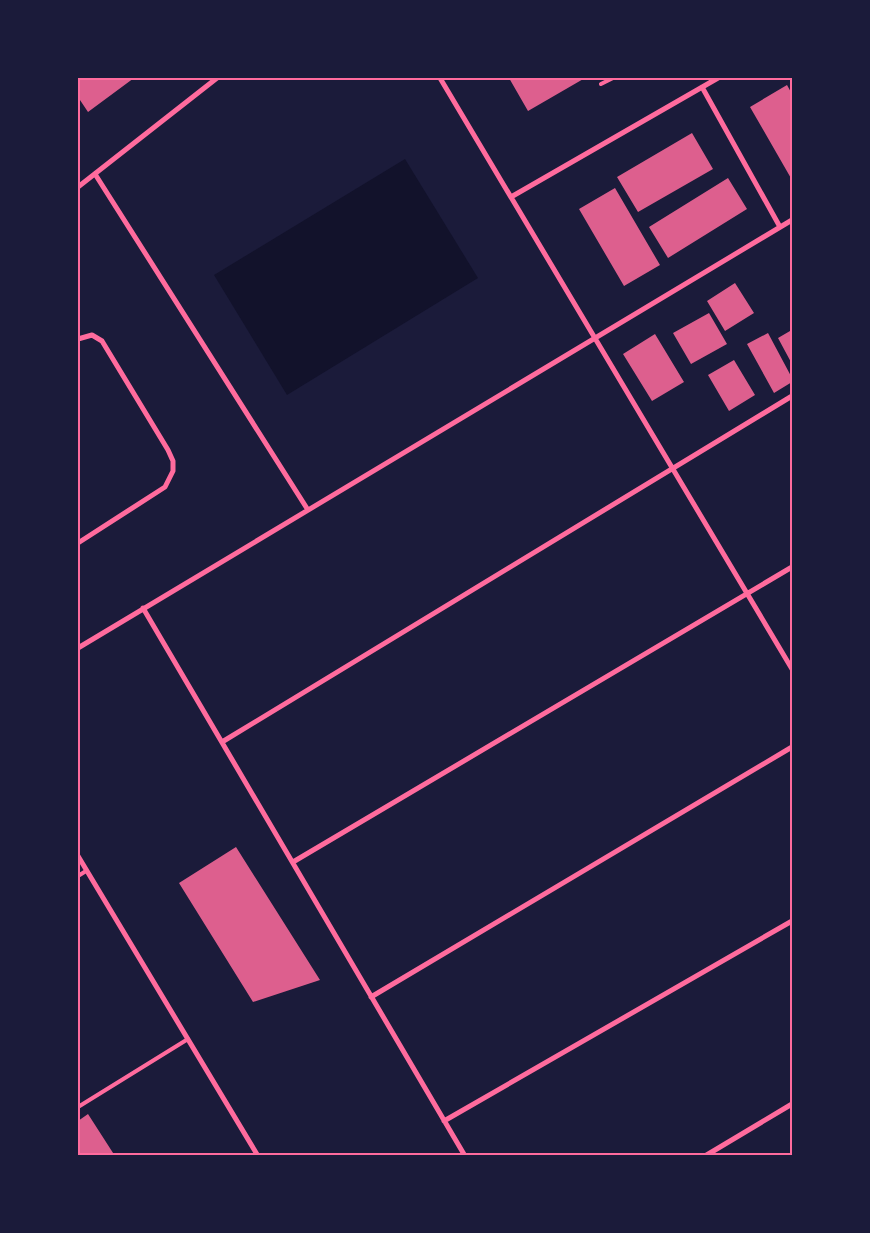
<svg xmlns="http://www.w3.org/2000/svg" width="870" height="1233" viewBox="0 0 870 1233" font-family="Inter,sans-serif">
<style>
.water{fill:#12122b}
.building{fill:#dd5f8e}
.lines{fill:none;stroke-linecap:round;stroke-linejoin:round}
.service{stroke:#ff6b9d;stroke-width:4}
.minor{stroke:#ff6b9d;stroke-width:5}
.neatline{fill:none;stroke:#ff6b9d;stroke-width:2}
</style>
<rect width="100%" height="100%" fill="#1b1b3a"/>
<path class="water" d="M 405,159 L 478,278 L 287,395 L 214,275 Z"/>
<path class="building" d="M 78,78 L 134,78 L 88,112 L 78,97 Z
M 509,78 L 585,78 L 528,111 Z
M 787,85 L 792,94 L 792,180 L 750,107 Z
M 692,133 L 713,169 L 638,212 L 617,177 Z
M 728,178 L 747,209 L 668,258 L 649,227 Z
M 615,188 L 660,265 L 624,286 L 579,209 Z
M 735,283 L 754,313 L 725,331 L 707,301 Z
M 709,313 L 727,344 L 691,364 L 673,333 Z
M 790,331 L 792,336 L 792,364 L 778,338 Z
M 768,333 L 792,378 L 792,382 L 774,393 L 747,344 Z
M 655,334 L 684,382 L 652,401 L 623,354 Z
M 734,360 L 755,395 L 729,411 L 708,375 Z
M 236,847 L 320,980 L 253,1002 L 179,883 Z
M 88,1114 L 115,1156 L 78,1156 L 78,1121 Z"/>
<g class="lines">
<path class="service" d="M 601,84 L 613,78
M 78,876 L 86,871
M 78,1107 L 188,1039"/>
<path class="minor" d="M 440,78 L 792,669
M 702,87 L 780,227
M 95,174 L 308,510
M 78,187 L 217,78
M 511,197 L 718,78
M 78,339 L 92,335 L 102,341 L 168,450 L 173,461 L 173,471 L 165,487 L 78,543
M 143,608 L 465,1156
M 78,648 L 792,220
M 222,742 L 792,396
M 78,856 L 258,1156
M 293,862 L 792,567
M 371,997 L 792,747
M 444,1121 L 792,921
M 705,1156 L 792,1104"/>
</g>
<rect width="870" height="1233" fill="none" stroke="#1b1b3a" stroke-width="158"/>
<rect x="79" y="79" width="712" height="1075" class="neatline"/>
</svg>
